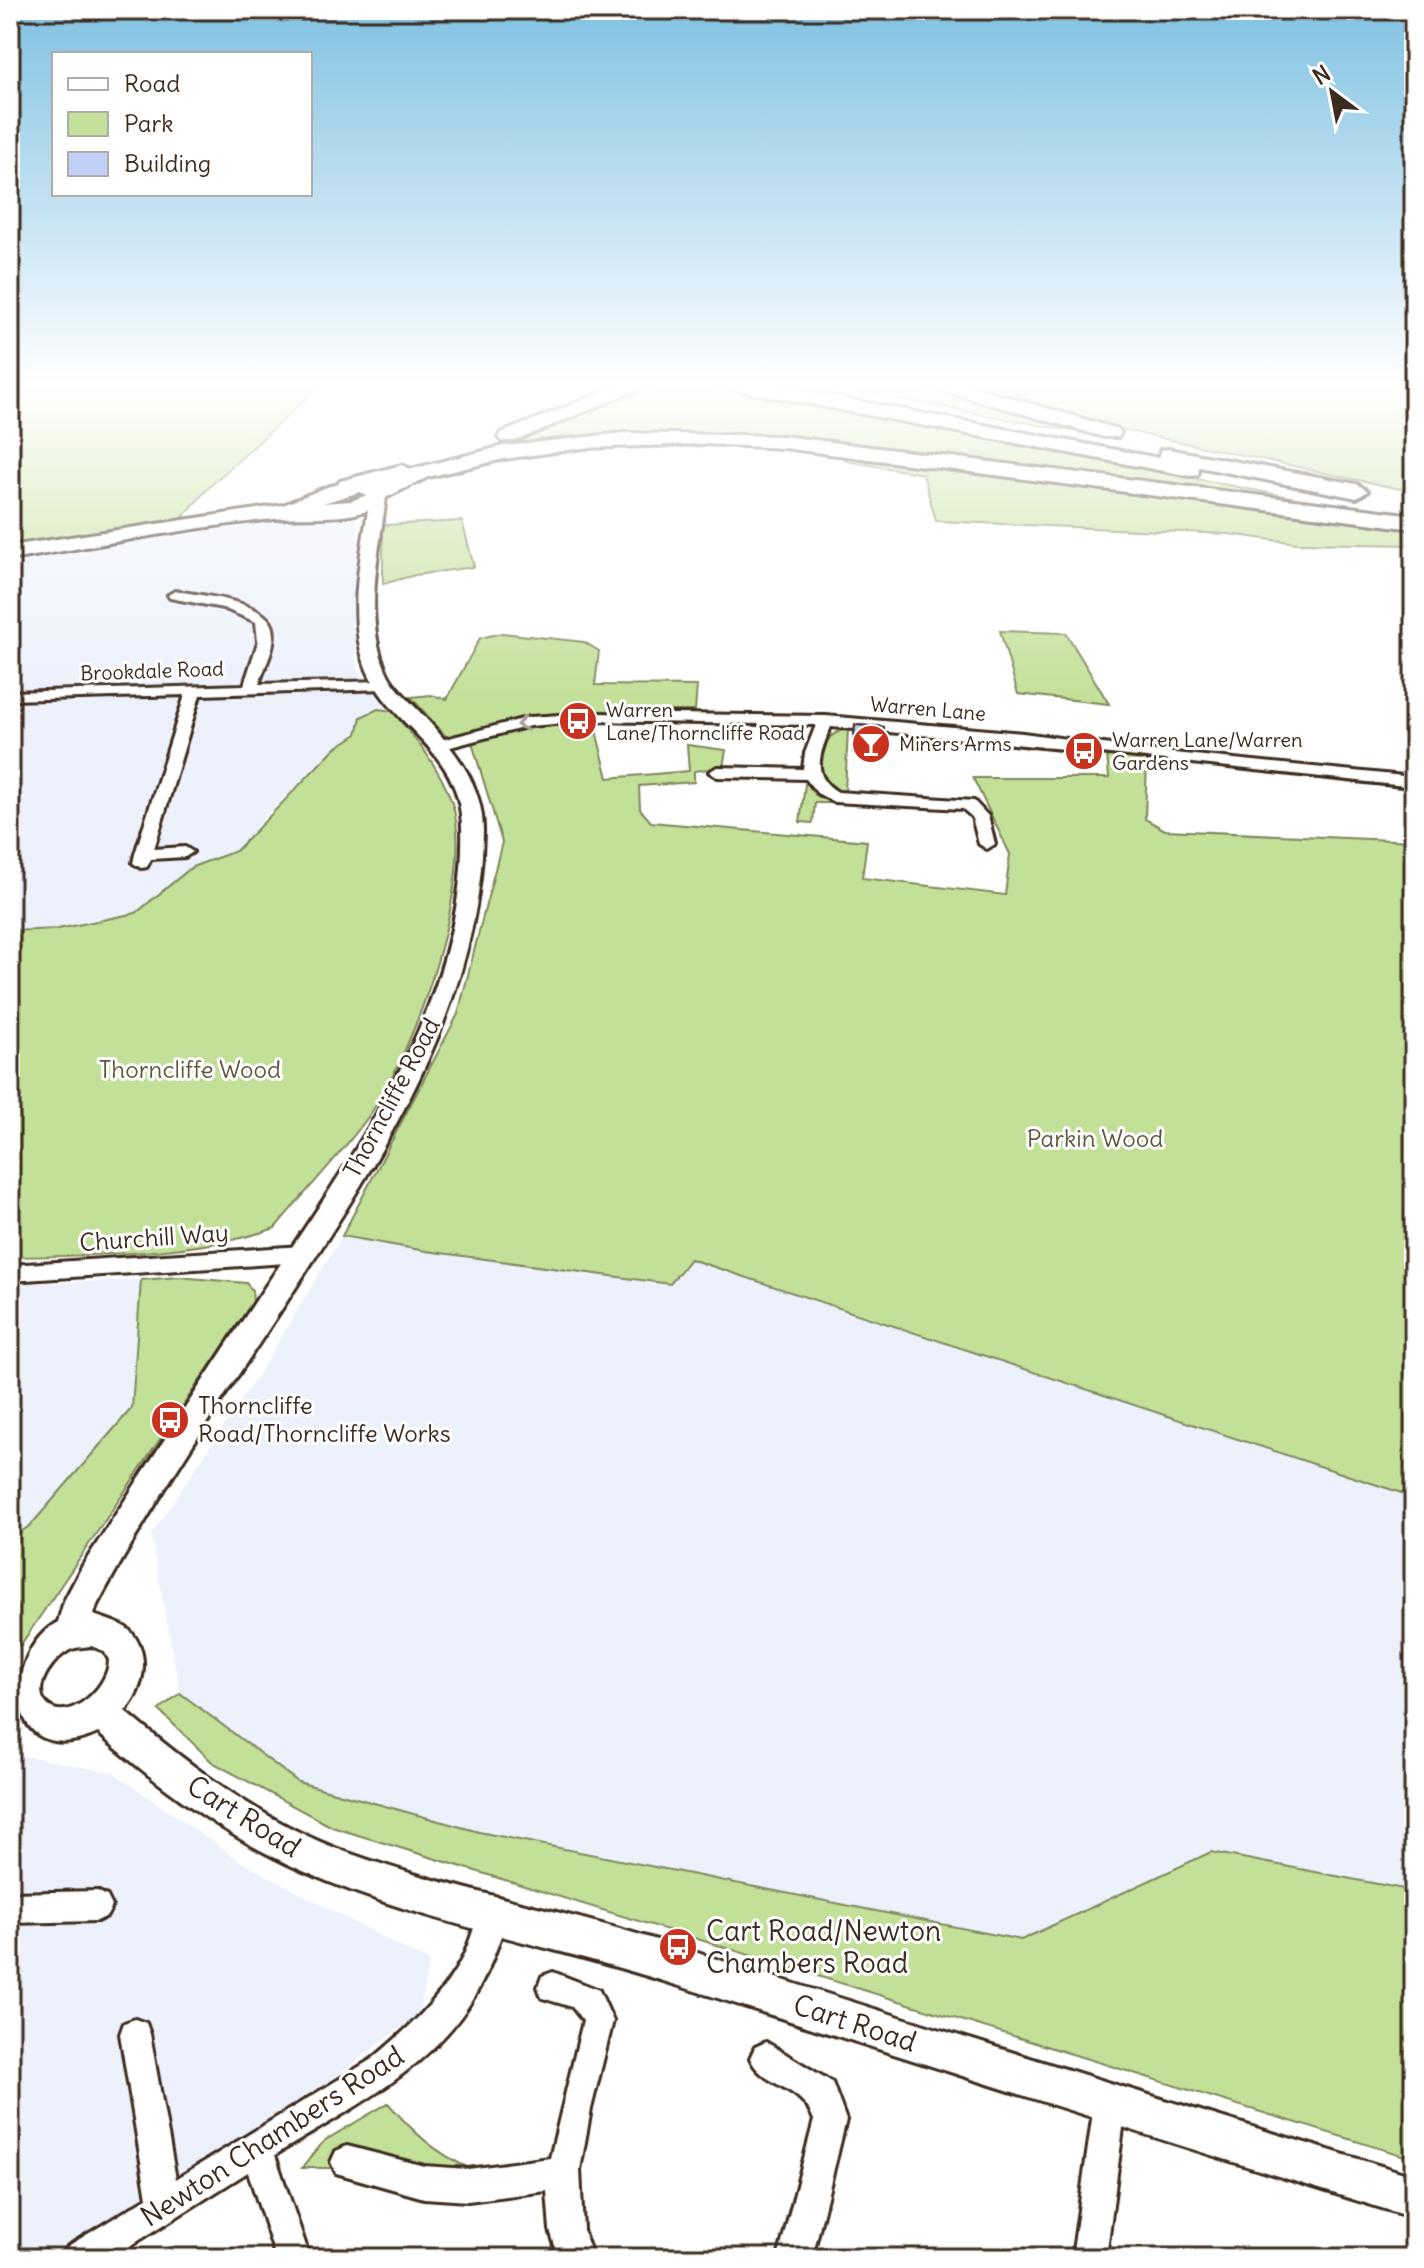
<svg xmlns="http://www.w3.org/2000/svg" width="1424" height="2268" viewBox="0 0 1424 2268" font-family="Delius,sans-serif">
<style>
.built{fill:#ecf1fc}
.green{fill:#c3e098;stroke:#7f855b;stroke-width:2}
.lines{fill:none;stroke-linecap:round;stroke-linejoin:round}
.minor-casing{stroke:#3b2a1e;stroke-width:6}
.tertiary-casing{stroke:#3b2a1e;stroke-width:6}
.trunk-casing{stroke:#3b2a1e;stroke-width:6}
.motorway-casing{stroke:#3b2a1e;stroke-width:6}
.minor{fill:#fff;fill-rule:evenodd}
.tertiary{fill:#fff;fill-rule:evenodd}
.trunk{fill:#fff;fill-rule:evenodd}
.motorway{fill:#fff;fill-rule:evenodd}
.wall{fill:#a6b3d4;stroke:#3b2a1e;stroke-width:2}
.building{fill:#c1d0f6;stroke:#3b2a1e;stroke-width:2}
.oneway{stroke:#a79f9a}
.labels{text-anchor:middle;stroke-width:6;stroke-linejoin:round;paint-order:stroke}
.far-street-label{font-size:20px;fill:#3b2a1e;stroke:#fff}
.far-poi-label{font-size:20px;fill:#3b2a1e;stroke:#fff;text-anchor:start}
.park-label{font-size:24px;fill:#5d583c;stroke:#fff}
.street-label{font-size:24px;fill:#3b2a1e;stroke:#fff}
.poi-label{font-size:24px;fill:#3b2a1e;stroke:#fff;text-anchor:start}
.near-street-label{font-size:28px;fill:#3b2a1e;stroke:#fff}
.near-poi-label{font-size:28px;fill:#3b2a1e;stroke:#fff;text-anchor:start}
</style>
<rect width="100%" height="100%" fill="#fff"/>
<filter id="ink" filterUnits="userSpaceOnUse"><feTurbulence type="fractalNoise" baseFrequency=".0125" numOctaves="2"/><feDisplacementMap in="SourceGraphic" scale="16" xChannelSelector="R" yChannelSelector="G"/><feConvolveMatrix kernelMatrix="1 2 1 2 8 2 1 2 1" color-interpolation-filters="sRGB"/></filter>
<g filter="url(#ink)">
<path class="built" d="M 325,515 L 358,517 L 356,667 L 392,711 L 378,709 L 357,734 L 334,749 L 265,817 L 236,851 L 192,867 L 136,913 L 58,929 L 10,931 L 10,559 Z
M 342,1236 L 426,1251 L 670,1283 L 690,1259 L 1414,1497 L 1414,1891 L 1211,1852 L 1021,1940 L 479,1832 L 298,1782 L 180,1693 L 151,1535 L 265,1364 Z
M 141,1280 L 132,1408 L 31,1525 L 10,1539 L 10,1284 Z
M 10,1753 L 114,1773 L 240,1861 L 429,1962 L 419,2015 L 204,2173 L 75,2258 L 10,2258 Z"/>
<path class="green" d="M 10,381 L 326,381 L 209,487 L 182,518 L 234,511 L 235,514 L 10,548 Z
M 673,381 L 696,381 L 1341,507 L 775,439 L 708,434 L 632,435 L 372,483 L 520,439 L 630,394 Z
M 800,381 L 919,381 L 1120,438 L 1115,439 Z
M 940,381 L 1414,381 L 1414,492 L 1077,420 Z
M 849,453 L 1254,505 L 1414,530 L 1414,545 L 1297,543 L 1228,534 L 936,521 L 923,474 L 846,461 Z
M 462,521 L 474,567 L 415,575 L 383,584 L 383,525 Z
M 1000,631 L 1066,633 L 1109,704 L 1018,694 Z
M 502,633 L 584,642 L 599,651 L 595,685 L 697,686 L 695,711 L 591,711 L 608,778 L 689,771 L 687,745 L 726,750 L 723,767 L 694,771 L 694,782 L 639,786 L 640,809 L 651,822 L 867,841 L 862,878 L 1005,895 L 1010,854 L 973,778 L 1109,778 L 1107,755 L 1147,760 L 1145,819 L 1165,830 L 1414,841 L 1414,1497 L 690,1259 L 670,1284 L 426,1251 L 342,1236 L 458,1014 L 502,842 L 470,736 L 451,742 L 411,697 L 431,695 L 447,699 L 480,638 Z
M 378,709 L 392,711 C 416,739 440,767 452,803 C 476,876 416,1047 373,1110 C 344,1152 307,1189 275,1228 C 202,1254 88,1256 10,1257 L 10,931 L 58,929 L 136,913 L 192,867 L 236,851 L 334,749 L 357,734 L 361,717 Z
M 848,729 L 845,792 L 832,803 L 815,803 L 813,823 L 800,822 L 805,784 L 825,781 C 815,758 823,733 848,729 Z
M 179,1277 L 246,1283 L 252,1290 L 253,1302 L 20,1646 L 10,1637 L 10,1539 L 31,1525 L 132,1408 L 141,1280 Z
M 180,1693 L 298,1782 L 479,1832 L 1021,1940 L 1211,1852 L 1414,1891 L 1414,2159 L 332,1827 L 212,1762 L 159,1710 Z
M 388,2103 C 413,2132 435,2153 471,2169 L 469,2177 L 344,2149 L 333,2168 L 302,2168 L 324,2141 Z"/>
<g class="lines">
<g class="minor-casing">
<path id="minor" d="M 175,591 C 198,595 267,601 273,628 C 277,646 264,668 259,684 L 385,681 L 392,685 L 385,689 L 200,695 L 154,849 L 185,847 L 193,852 L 185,857 L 151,859 L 147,867 L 141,868 L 133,863 L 135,854 L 185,695 L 10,700 L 10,692 L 244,685 L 258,642 L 256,622 L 223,608 L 170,598 L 168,595 Z
M 591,713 L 826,716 L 1023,733 L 1155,751 L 1414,777 L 1414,787 C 1220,767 1026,743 831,727 C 820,752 810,776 838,792 L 974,801 L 988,816 L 995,844 L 987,849 L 979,844 L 972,817 L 963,809 L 834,802 L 817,793 L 806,779 L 717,777 L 709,772 L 717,767 L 803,769 L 805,753 L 816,725 L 591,721 L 530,726 L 439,750 L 431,745 L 434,742 L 530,717 Z
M 302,1246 L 310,1248 L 313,1254 L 310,1260 L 302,1262 L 10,1281 L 10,1265 Z
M 24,1684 L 33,1688 L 37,1697 L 33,1706 L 10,1717 L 10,1690 Z
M 97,1891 L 107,1896 L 112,1906 L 107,1916 L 97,1921 L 10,1923 L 10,1893 Z
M 493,1900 L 503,1905 L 508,1915 C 499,1942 490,1970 475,1995 C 432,2070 346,2111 275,2155 L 310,2258 L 276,2258 L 248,2172 L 111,2258 L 63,2258 L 68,2246 L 147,2198 L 120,2034 L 124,2023 L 135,2019 L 146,2023 L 150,2034 L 176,2179 L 372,2059 C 408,2029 441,1999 463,1957 C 471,1940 475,1922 483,1905 Z
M 553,1972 L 599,1990 L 613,2021 L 591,2109 L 580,2170 L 583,2230 L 593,2258 L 559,2258 L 550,2230 L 547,2191 L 468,2201 L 424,2198 L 336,2173 L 331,2162 L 336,2151 L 347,2146 L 424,2166 L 468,2169 L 550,2158 L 583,2021 L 572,2007 L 542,1998 L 538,1987 L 542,1976 Z
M 766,2042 L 832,2082 L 846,2120 L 812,2258 L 778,2258 L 814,2120 C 802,2084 763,2088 750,2058 L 755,2047 Z
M 1110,2089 L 1121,2094 L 1126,2105 L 1106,2258 L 1072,2258 L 1094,2105 L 1099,2094 Z"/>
</g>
<g class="tertiary-casing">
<path id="tertiary" d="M 378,492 L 386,497 C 379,553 363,616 386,670 C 392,685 406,697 417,709 C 449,743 484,782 483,832 C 480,1008 382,1155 289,1298 C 223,1398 154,1500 97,1605 L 94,1615 C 104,1619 121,1623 129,1630 C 152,1653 144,1689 125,1711 C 190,1766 264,1823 346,1852 C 454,1891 570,1911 679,1947 C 924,2025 1168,2102 1414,2176 L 1414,2218 C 1167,2143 922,2062 676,1985 C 556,1946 418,1922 303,1871 C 227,1838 160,1787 98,1733 C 3,1775 0,1654 58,1622 L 64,1601 L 83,1565 C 140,1477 197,1389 255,1302 C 349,1161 467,1006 462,827 C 460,748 392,729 367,670 C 345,616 362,553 370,497 ZM 91,1646 L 104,1651 L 109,1660 C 109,1690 62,1728 44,1701 C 33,1683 57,1655 72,1649 C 78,1647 85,1647 91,1646 Z"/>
</g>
<g class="trunk-casing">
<path id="trunk" d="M 360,479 L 378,483 L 389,494 C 368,524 317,515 285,518 C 193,526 101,545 10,560 L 10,546 L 283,505 L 327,487 ZM 360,492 L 367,495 L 351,501 L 323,503 Z"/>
</g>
<g class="motorway-casing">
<path id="motorway" d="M 630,381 L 657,381 L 515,441 L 501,441 L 498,437 L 501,433 Z
M 710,381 L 752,381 L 1159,458 L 1160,450 L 1168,449 L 1357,484 L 1368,491 L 1357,498 L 1199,467 L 1198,475 L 1190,476 L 720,387 Z
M 921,381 L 953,381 L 1118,429 L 1121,433 L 1118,437 L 1104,437 L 924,385 Z
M 623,433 L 783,436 L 1414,515 L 1414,529 L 783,448 L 703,444 L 583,448 L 504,459 L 428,477 L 379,501 L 368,494 L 378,484 L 348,493 L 337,486 L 340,481 L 402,465 L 411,469 L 504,446 Z"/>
</g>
<use href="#minor" class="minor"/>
<use href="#tertiary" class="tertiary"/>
<use href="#trunk" class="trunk"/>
<use href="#motorway" class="motorway"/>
</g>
<path class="wall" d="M 855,725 L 884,727 L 882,753 L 853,752 Z"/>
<path class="building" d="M 855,725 L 884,727 L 883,741 L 854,739 Z"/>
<defs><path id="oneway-chevron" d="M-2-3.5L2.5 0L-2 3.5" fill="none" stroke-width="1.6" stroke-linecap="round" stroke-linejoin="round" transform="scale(2)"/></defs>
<use class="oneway" href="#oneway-chevron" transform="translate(522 724) rotate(170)"/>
</g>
<linearGradient id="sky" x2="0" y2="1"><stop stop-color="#7fc1e2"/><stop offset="0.55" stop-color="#fff"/><stop offset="1" stop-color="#fff" stop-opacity="0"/></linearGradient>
<rect width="1424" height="699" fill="url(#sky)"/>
<defs>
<g id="bus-disc" transform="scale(2)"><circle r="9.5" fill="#c8321e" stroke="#fff"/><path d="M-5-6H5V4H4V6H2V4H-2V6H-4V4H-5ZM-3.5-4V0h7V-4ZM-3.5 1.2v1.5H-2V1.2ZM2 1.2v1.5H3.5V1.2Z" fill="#fff"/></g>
<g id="bar-disc" transform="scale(2)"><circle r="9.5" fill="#c8321e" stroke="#fff"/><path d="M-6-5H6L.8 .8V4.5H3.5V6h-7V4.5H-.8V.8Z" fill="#fff"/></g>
</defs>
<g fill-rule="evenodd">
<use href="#bus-disc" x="578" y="721"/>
<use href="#bar-disc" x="871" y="744"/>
<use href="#bus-disc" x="1084" y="751"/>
<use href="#bus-disc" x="170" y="1420"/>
<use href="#bus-disc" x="678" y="1947"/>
</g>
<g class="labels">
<g class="far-street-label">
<text transform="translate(152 671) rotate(-2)" y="7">Brookdale Road</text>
<text transform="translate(928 709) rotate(5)" y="7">Warren Lane</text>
</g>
<g class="far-poi-label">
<text x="606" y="717">Warren<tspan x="606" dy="23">Lane/Thorncliffe Road</tspan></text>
<text x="1112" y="747">Warren Lane/Warren<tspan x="1112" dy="23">Gardens</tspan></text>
<text x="899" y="751">Miners Arms</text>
</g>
<g class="park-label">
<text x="190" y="1078">Thorncliffe Wood</text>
<text x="1095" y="1147">Parkin Wood</text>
</g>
<g class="street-label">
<text transform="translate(392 1098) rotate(-62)" y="8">Thorncliffe Road</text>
<text transform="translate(154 1238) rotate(-4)" y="8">Churchill Way</text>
</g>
<g class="poi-label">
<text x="198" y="1414">Thorncliffe<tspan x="198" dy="28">Road/Thorncliffe Works</tspan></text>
</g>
<g class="near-street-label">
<text transform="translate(244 1816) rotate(32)" y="10">Cart Road</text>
<text transform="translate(855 2023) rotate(18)" y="10">Cart Road</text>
<text transform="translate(272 2136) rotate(-33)" y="10">Newton Chambers Road</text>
</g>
<g class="near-poi-label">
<text x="706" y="1941">Cart Road/Newton<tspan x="706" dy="32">Chambers Road</tspan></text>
</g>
</g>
<rect width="1424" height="2268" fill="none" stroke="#fff" stroke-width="40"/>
<rect x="20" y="20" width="1384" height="2228" fill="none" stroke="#3b2a1e" stroke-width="3" filter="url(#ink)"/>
<rect x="52" y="52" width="260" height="144" fill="#ffffff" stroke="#b1aaa5" stroke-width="2"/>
<rect x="68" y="78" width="40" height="12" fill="#ffffff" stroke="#b1aaa5" stroke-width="2"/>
<text x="124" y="92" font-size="24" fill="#3b2a1e">Road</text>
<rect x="68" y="112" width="40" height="24" fill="#c3e098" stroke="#b1aaa5" stroke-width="2"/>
<text x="124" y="132" font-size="24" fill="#3b2a1e">Park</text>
<rect x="68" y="152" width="40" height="24" fill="#c1d0f6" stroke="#b1aaa5" stroke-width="2"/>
<text x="124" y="172" font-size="24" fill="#3b2a1e">Building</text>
<g transform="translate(1332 92) rotate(328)" stroke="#ffffff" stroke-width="6" paint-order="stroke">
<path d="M0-6L14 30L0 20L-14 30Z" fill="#3b2a1e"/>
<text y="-12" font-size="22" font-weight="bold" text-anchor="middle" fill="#3b2a1e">N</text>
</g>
</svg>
